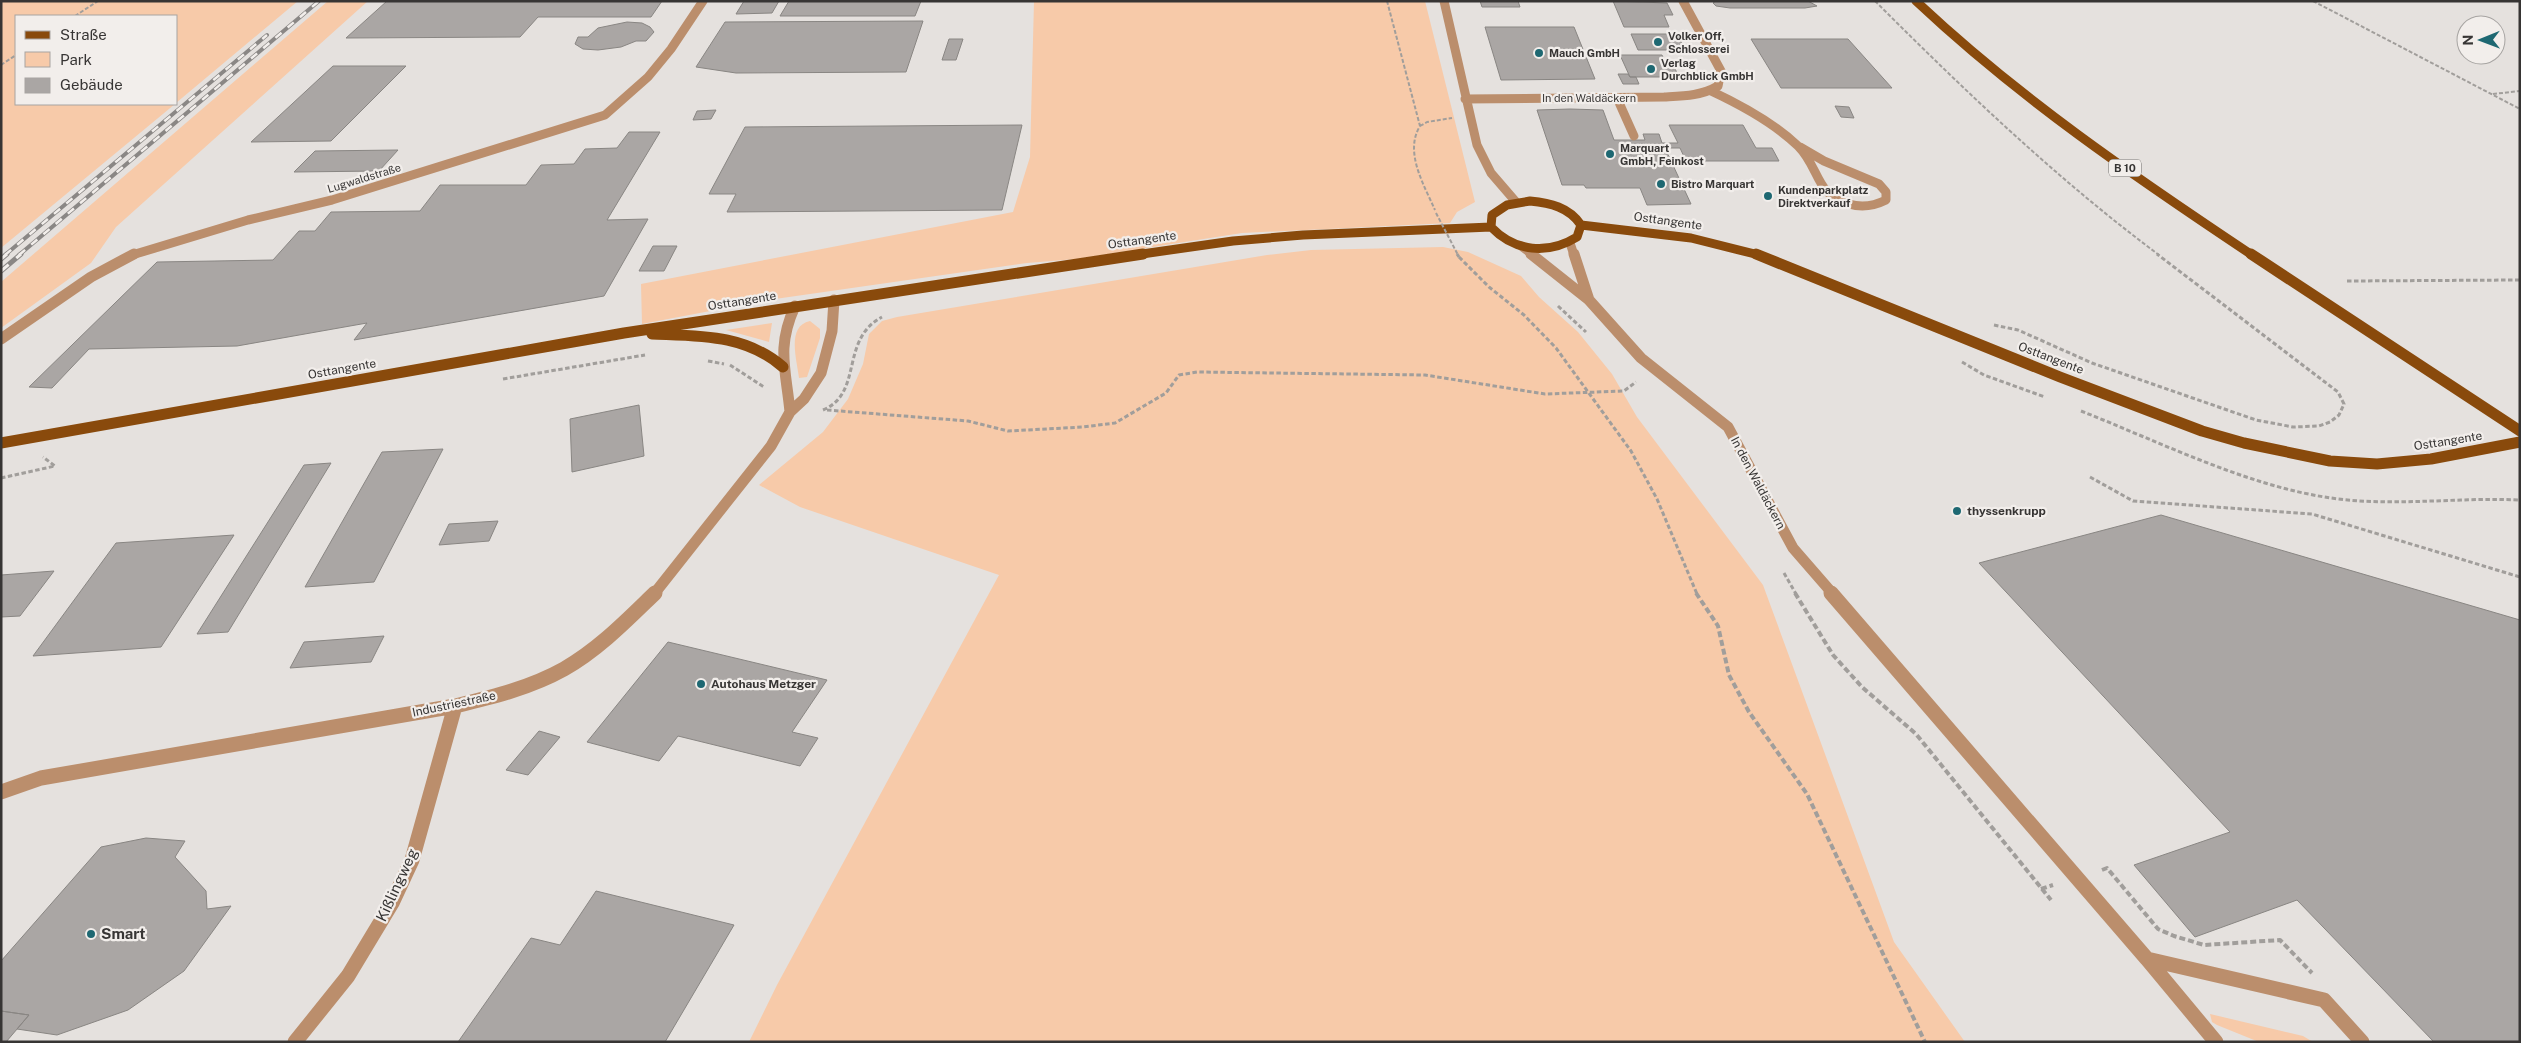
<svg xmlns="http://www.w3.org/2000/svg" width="2521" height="1043" viewBox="0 0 2521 1043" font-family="'Public Sans',sans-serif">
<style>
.green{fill:#f7caa9}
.building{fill:#aaa6a4;stroke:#898683}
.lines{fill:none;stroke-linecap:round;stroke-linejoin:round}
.path-far2{stroke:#a19e9b;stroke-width:2;stroke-dasharray:4 2;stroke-linecap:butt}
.path-far1{stroke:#a19e9b;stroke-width:3;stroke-dasharray:4.5 2.5;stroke-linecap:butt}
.path{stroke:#a19e9b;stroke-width:4;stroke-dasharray:6 3;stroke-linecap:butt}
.minor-far2{stroke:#bb8e6c;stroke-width:9}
.minor-far1{stroke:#bb8e6c;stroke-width:11}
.minor{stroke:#bb8e6c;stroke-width:15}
.major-far1{stroke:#894a0c;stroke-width:9}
.major{stroke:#894a0c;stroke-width:11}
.rail-far1-casing{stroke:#8a8785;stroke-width:4}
.rail-casing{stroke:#8a8785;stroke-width:5}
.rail-far1{stroke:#f2eeeb;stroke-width:2.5;stroke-dasharray:8;stroke-linecap:butt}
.rail{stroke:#f2eeeb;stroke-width:3;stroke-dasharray:10;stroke-linecap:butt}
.path-bridge-far1{stroke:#a19e9b;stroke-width:2;stroke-dasharray:4 2;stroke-linecap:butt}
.path-bridge{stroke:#a19e9b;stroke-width:3;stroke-dasharray:4.5 2.5;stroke-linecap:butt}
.poi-dot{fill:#1e6872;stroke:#f2eeeb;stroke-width:2}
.labels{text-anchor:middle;stroke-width:4.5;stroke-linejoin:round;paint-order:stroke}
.far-poi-label{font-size:11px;font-weight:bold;fill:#373534;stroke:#f2eeeb;text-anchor:start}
.far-street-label{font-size:11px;fill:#373534;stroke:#f2eeeb}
.shield{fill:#f2eeeb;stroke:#6f6c6b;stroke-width:1}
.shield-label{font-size:11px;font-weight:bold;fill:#373534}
.street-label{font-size:12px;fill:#373534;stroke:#f2eeeb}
.poi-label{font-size:12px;font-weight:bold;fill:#373534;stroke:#f2eeeb;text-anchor:start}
.near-street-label{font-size:15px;fill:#373534;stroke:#f2eeeb}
.near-poi-label{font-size:15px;font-weight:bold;fill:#373534;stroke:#f2eeeb;text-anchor:start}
</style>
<rect width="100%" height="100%" fill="#e5e1de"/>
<path class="green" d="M 1,1 L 298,1 L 176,103 L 176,16 L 16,16 L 16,104 L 175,104 L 1,248 Z
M 328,1 L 368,1 L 116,227 L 91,263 L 1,328 L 1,282 Z
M 1034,1 L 1425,1 L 1475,202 L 1457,212 L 1450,223 L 1242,233 L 1076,259 L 1027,263 L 768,300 L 642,324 L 641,284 L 1013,212 L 1030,157 Z
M 1443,247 L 1468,252 L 1521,276 L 1539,297 L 1578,332 L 1612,374 L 1637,417 L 1763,585 L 1894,942 L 1965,1042 L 749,1042 L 777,985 L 999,575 L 800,507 L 759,485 L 823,432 L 848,399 L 863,364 L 869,334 L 882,321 L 897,317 L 1267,255 L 1311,250 Z
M 810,321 L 820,329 L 820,338 L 807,377 L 799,378 C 797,360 786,326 810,321 Z
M 772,323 L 769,342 L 726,330 Z
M 2210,1014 L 2303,1036 L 2313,1042 L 2259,1042 L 2217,1025 L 2212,1022 Z"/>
<path class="building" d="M 387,1 L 662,1 L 651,17 L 538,17 L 520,37 L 346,38 Z
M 744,1 L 779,1 L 772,13 L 736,14 Z
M 789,1 L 921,1 L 915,16 L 780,16 Z
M 1480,1 L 1518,1 L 1520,7 L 1482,7 Z
M 1613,1 L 1667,3 L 1673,15 L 1664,15 L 1669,27 L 1624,27 Z
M 1808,1 L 1817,6 L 1805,8 L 1730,8 L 1716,6 L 1713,3 L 1716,1 Z
M 923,21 L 906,72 L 736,73 L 696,67 L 725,22 Z
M 627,22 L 642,23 L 650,27 L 654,32 L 646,41 L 636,41 L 621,47 L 598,50 L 583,49 L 575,44 L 578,37 L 588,37 L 598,28 Z
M 1485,27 L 1574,27 L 1595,79 L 1501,80 Z
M 1631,34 L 1677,34 L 1685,50 L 1638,50 Z
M 949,39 L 963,39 L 956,60 L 942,60 Z
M 1751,39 L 1848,39 L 1892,88 L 1781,88 Z
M 1620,55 L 1662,55 L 1666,64 L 1673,64 L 1677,73 L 1670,73 L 1672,77 L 1630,77 Z
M 333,66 L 406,66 L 331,141 L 251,142 Z
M 1618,74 L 1628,74 L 1630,77 L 1636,77 L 1639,84 L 1623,84 Z
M 1835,106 L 1849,107 L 1854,118 L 1841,117 Z
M 1570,109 L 1603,110 L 1614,140 L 1645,140 L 1643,134 L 1659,134 L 1662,143 L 1678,143 L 1669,125 L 1743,125 L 1756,148 L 1772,148 L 1779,161 L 1686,161 L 1680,148 L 1665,148 L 1691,204 L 1647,205 L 1640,188 L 1586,188 L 1584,185 L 1562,185 L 1537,110 Z
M 716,110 L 711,119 L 693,120 L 697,111 Z
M 1022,125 L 1002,210 L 727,212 L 736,194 L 709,194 L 745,127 Z
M 629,132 L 660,132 L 607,220 L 648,219 L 604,296 L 354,340 L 367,323 L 237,346 L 89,349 L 52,388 L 29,387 L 157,262 L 273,260 L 299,231 L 315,231 L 331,212 L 420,211 L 440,185 L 526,185 L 541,165 L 574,164 L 585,149 L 617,148 Z
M 398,150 L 379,171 L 294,172 L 315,151 Z
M 653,246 L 677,246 L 664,271 L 639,271 Z
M 639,405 L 644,456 L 572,472 L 570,419 Z
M 443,449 L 374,582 L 305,587 L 382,452 Z
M 331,463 L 228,632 L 197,634 L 304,465 Z
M 2161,515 L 2520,620 L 2520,1042 L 2434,1042 L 2297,900 L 2195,937 L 2134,865 L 2230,832 L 1979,563 Z
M 498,521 L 489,541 L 439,545 L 449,524 Z
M 234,535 L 161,647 L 33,656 L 116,543 Z
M 54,571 L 20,616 L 1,617 L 1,575 Z
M 384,636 L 371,662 L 290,668 L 304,642 Z
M 668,642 L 827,680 L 792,732 L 818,738 L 800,766 L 678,736 L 659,761 L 587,742 Z
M 539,731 L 560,737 L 528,775 L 506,770 Z
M 146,838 L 185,841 L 175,857 L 206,891 L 207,909 L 231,906 L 184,971 L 128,1010 L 57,1035 L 17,1029 L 29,1015 L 1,1011 L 1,961 L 101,847 Z
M 596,891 L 734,925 L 665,1042 L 458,1042 L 531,938 L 560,945 Z
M 1,1011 L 29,1015 L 6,1042 L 1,1042 Z"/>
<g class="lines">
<path class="path-far2" d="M 1387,1 L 1420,126 C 1404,152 1424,185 1435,210
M 1875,1 C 1965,91 2057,179 2159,255
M 2313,1 L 2520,109
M 75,16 L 98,1
M 1,65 L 16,55
M 2493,94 L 2520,91
M 1420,126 L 1427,122 L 1452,118"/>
<path class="path-far1" d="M 1459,257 L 1489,287 L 1524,315 L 1556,348 L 1631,451 L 1657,499 L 1697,594
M 2347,281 L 2520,280
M 1558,306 L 1586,332
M 1994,325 L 2018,330 L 2092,363 L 2256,420 L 2293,427 L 2319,426 L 2330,422 L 2339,415 L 2344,404 L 2338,392 L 2157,254
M 708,361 L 724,364
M 1962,362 L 1984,375 L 2045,397
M 730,365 L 764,387
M 503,379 L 645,355
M 823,410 C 864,393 839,340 882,317
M 827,410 L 968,421 L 1008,431 L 1083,427 L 1115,423 L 1166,393 L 1179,375 L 1197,372 L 1425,375 L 1545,394 L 1624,391 L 1636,382
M 2081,411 C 2160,442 2247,486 2331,498 C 2394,507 2457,497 2520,500
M 2090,477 L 2133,501 L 2312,514 L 2520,577
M 1,478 L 55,466 L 43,457
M 1784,573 L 1796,594"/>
<path class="path" d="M 1696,593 L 1718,626 L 1729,675 L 1749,712 L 1807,794 L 1925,1042
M 1795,593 L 1833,655 L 1862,687 L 1916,734 L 2051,900
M 2102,870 L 2107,868 L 2158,929 L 2174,936 L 2204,945 L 2280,940 L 2312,973
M 2041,889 L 2053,885"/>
<path class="minor-far2" d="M 1444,1 L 1477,145 L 1491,173 L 1516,202
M 1711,91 C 1741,105 1774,123 1798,146 C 1820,168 1815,195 1849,204 C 1862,208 1874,206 1886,200 L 1886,192 L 1879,184 L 1824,161 L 1800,147
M 1617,98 L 1634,136
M 1465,99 L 1664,97 C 1683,96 1701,96 1718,86 L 1721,71 L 1683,1
M 1570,243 L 1574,255
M 1521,246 L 1533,255
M 132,255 L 248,220 L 332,200 L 605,115 L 648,77 L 671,49 L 703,1"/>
<path class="minor-far1" d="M 1531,254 L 1589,300 L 1641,358 L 1728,427 L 1793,548 L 1833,594
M 1574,254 L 1589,300
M 1,339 L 91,277 L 134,254
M 790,412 C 786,369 776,348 795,306
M 654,594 L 771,446 L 790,412 L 804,399 L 821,373 L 832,331 L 834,300"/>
<path class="minor" d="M 1831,593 L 2147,959 L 2324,1000 L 2362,1042
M 1,792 L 41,778 L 455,706 C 492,697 530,688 564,669 C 599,649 627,620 655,593
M 2147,959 L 2216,1042
M 295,1042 L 348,976 L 392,903 L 412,860 L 455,706"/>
<path class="major-far1" d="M 1916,1 C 2019,98 2135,177 2252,255
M 1530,201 C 1550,203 1569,207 1581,225 L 1577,237 C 1548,255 1515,252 1491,227 L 1492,215 L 1507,205 Z
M 1581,225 L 1691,238 L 1759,255
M 1135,255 L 1233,241 L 1303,235 L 1491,227"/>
<path class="major" d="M 1756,254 L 2060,377 L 2202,431 L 2244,443 L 2330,461 L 2377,464 L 2431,459 L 2520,442
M 2251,254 L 2520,431
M 652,334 C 699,336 745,334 783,367
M 1,443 L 624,333 L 1143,254"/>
<g class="rail-far1-casing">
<path id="rail-far1" d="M 5,255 L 267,35
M 19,255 L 319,1"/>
</g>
<g class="rail-casing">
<path id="rail" d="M 1,259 L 7,254
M 1,271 L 21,254"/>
</g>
<use href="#rail-far1" class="rail-far1"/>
<use href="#rail" class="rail"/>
<path class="path-bridge-far1" d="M 1436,213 L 1458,255"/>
<path class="path-bridge" d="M 1457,254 L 1459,257"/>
</g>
<g class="poi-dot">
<circle cx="1658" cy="42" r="5"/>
<circle cx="1539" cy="53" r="5"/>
<circle cx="1651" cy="69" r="5"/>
<circle cx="1610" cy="154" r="5"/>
<circle cx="1661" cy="184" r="5"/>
<circle cx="1768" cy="196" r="5"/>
<circle cx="1957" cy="511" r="5"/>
<circle cx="701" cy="684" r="5"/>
<circle cx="91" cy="934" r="5"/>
</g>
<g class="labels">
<g class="far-poi-label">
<text x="1668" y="40">Volker Off,<tspan x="1668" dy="13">Schlosserei</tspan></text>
<text x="1549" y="57">Mauch GmbH</text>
<text x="1661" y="67">Verlag<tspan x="1661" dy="13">Durchblick GmbH</tspan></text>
<text x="1620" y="152">Marquart<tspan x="1620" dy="13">GmbH, Feinkost</tspan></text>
<text x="1671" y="188">Bistro Marquart</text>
<text x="1778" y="194">Kundenparkplatz<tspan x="1778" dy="13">Direktverkauf</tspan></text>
</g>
<g class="far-street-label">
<text x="1589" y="102">In den Waldäckern</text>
<text transform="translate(364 178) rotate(-17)" y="4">Lugwaldstraße</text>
</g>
<rect class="shield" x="2109" y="159.5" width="32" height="17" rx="4"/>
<g class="shield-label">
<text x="2125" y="172">B 10</text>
</g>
<g class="street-label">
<text transform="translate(1668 221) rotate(8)" y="4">Osttangente</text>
<text transform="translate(1142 240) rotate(-8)" y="4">Osttangente</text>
<text transform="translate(742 301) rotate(-9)" y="4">Osttangente</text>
<text transform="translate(2051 358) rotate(21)" y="4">Osttangente</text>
<text transform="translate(342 369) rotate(-10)" y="4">Osttangente</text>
<text transform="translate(2448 441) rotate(-9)" y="4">Osttangente</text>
<text transform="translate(1758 483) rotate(62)" y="4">In den Waldäckern</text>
<text transform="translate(454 704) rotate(-12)" y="4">Industriestraße</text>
</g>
<g class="poi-label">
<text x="1967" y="515">thyssenkrupp</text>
<text x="711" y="688">Autohaus Metzger</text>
</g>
<g class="near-street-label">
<text transform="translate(397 885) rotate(-65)" y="5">Kißlingweg</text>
</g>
<g class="near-poi-label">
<text x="101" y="939">Smart</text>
</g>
</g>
<rect width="2521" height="1043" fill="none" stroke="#373534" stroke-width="5"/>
<rect x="15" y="15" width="162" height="90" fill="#f2eeeb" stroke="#a7a4a2"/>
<rect x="25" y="31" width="25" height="8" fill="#894a0c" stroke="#a7a4a2"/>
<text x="60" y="40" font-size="15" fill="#373534">Straße</text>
<rect x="25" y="52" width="25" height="15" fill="#f7caa9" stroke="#a7a4a2"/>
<text x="60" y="65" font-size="15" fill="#373534">Park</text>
<rect x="25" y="78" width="25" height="15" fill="#aaa6a4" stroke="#a7a4a2"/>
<text x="60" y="90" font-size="15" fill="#373534">Gebäude</text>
<g transform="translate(2481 40) rotate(269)"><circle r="24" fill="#f2eeeb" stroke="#a7a4a2"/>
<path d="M0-4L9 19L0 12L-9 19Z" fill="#1e6872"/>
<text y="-8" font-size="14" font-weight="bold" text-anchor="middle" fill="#373534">N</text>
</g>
</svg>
